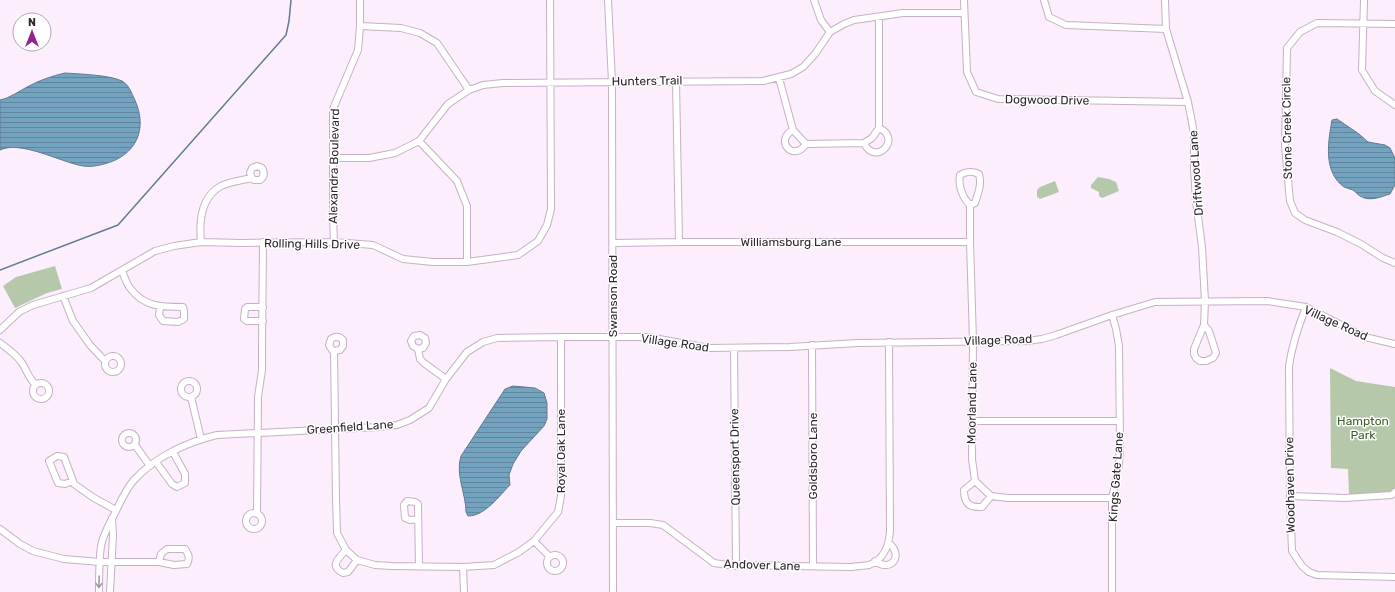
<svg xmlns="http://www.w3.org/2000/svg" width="1395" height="592" viewBox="0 0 1395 592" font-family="Rubik,sans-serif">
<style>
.green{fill:#b6c8aa}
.water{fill:url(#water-rules);stroke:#5f7d93}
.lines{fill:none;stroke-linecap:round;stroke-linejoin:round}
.stream{stroke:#5f7d93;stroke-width:1.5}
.minor-casing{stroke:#c4b1c4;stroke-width:8}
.minor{stroke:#fff;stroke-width:6}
.oneway{stroke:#a09da0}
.labels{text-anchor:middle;stroke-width:3;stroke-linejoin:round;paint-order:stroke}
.street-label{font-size:12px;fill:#2d252d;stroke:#fff}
.park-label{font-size:12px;fill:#3d5e24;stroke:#fff}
</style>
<defs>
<pattern id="water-rules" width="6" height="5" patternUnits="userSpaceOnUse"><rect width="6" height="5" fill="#74a3bf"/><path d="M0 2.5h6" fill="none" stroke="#60859c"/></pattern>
</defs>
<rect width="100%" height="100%" fill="#fdeefe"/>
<path class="green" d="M 1098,177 L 1109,179 L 1116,182 L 1119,191 L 1102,198 L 1099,196 L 1099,192 L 1091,188 L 1091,185 Z
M 1055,181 L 1059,192 L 1040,199 L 1037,197 L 1037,190 L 1040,187 Z
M 55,266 L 62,289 L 47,293 L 15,308 L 3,286 L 16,277 Z
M 1330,368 L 1356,381 L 1395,387 L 1395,489 C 1383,497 1363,494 1349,494 L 1348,469 L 1331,468 Z"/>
<path class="water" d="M 65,73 C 79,74 110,75 122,81 C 129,85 131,92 134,98 C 149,129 136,156 104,164 C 97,166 90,167 83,166 C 60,162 21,140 0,150 L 0,100 C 10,98 19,91 29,86 C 40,80 52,76 65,73 Z
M 1337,119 L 1359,134 L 1368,142 L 1385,145 L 1390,148 L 1395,158 L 1395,185 L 1390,194 C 1380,197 1370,202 1360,196 C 1358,195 1356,192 1353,190 C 1350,189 1347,188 1344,187 C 1323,172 1328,142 1332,120 Z
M 513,386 L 535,388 L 544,393 L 547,403 L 547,419 L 544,426 L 521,451 L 513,464 L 509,475 L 510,485 C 499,496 485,516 468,516 L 466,512 C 466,494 455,474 461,456 L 505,389 Z"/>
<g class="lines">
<path class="stream" d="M 0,270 L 118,225 L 286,35 L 289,21 L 291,0"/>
<g class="minor-casing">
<path id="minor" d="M 608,0 L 612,82 L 613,592
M 814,0 L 821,20 L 830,32
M 964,0 L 967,72 L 976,92 L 998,99 L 1188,102
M 1044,0 L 1049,17 L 1066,25 L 1166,29
M 1165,0 L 1166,29 L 1188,102 L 1194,133 L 1194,168 L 1196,201 L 1202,247 L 1205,301 L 1204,325 L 1194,349 L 1194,354 L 1196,358 L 1200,361 L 1206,361 L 1213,358 L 1216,353 L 1209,331 L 1204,325
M 1364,0 L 1362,70 L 1375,91 L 1395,105
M 1395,24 L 1317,23 L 1300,32 L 1287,48 L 1285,146 L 1290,201 L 1295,213 L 1305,220 L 1337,232 L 1361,244 L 1383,258 L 1395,263
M 360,26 L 401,28 L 420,33 L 437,43 L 469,90
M 779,78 L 793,130 L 806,144 L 864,143 L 872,138 L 879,128 L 879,17
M 676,81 L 679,242
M 793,130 C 774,140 793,163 806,144
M 419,141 L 457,181 L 467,206 L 467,262
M 864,143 C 875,167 903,139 879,128
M 334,158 L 369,158 L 395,153 L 419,141 L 448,104 L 469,90 L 483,85 L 503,83 L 763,81 L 791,74 L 803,67 L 815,54 L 830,32 L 844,24 L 854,20 L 903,13 L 964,13
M 970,205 L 975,203 C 978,193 982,185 979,174 C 972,171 967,171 960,175 C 958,185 962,197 970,205 L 970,242 L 973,341 L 972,459 L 975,481 L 991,496 L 1008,498 L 1112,498
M 201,242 C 199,222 201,197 221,186 C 228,182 243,180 252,178 L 254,180 L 260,180 C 264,177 265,173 262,168 L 257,166 L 252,168 L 250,173 L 252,178
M 334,242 L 333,217 L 333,109 L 358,50 L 360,26 L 360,0
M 613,243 L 679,242 L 970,242
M 122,270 C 124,276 126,283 130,288 C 144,307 161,307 183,307 L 184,311 L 184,319 L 178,322 L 163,321 L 159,315 L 160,307
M 63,296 L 73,321 L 90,345 L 105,361
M 1306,307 C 1298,327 1292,345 1289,366 L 1290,496 L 1292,551 L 1302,566 L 1309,572 L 1317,575 L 1395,577
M 263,321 L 247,321 L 244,319 L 245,309 L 247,307 L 263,307
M 0,330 L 19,312 L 33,305 L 91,288 L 155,251 L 174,246 L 201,242 L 241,243 L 334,242 L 373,245 L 403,259 L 433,262 L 467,262 L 518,255 L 538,241 L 547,225 L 551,209 L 550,0
M 0,343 C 8,349 16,354 22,363 C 27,371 29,379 36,385
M 812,345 L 813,566
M 734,348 L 736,566
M 418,349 L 423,348 L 426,343 L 425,338 L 420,335 L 414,336 L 411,341 L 413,346 L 418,349 L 420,359 L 424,363 L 446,379
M 334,351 L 340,350 L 343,346 L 343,340 C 339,336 335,336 331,339 L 329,345 L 332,350 L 334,351 L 336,499 L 337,533 L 346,550 L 357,560 L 375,565 L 392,566 L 463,567 L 494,565 L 519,552 L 534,541 L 558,512 L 561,496 L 561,337
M105 364a8 8 0 1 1 16 0a8 8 0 1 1-16 0Z
M181 389a8 8 0 1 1 16 0a8 8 0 1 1-16 0Z
M33 391a8 8 0 1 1 16 0a8 8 0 1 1-16 0Z
M 191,397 L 201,439
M 972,421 L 1120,421
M122 440a7 7 0 1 1 14 0a7 7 0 1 1-14 0Z
M 135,445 L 150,466
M 156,462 L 172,484 L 177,487 L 185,483 L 185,474 L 173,452
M 73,481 L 65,484 L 58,483 L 49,461 L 57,456 L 64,457 L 73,481 L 74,484 L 94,498 L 116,510
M 975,481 L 964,490 C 964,503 969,508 982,507 L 991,496
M 1290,496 L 1345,498 L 1392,495 L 1395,492
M246 521a8 8 0 1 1 16 0a8 8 0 1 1-16 0Z
M 257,514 L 258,397 L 262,370 L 262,346 L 263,242
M 418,519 L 410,520 L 405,518 L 404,505 L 407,501 L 415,502 L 418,504 L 418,506 L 419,567
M 613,523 L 650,523 L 663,525 L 714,563 L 728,565 L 852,567 C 857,566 864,566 869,565 C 885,559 889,545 890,531 L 889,342
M 0,529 L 20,544 L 33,551 L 64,559 L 100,562 L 159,562 L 174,565 L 187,564 C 190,558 189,555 185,549 L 167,549 L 161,554 L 159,562
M 534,541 L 550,557
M 346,550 C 338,559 329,566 343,573 L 348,572 L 357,560
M547 563a8 8 0 1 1 16 0a8 8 0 1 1-16 0Z
M 875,561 C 891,573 904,556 889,543
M 463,567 L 464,592
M 99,592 C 99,577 99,561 101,546 C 103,534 109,525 114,515 C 120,503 125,490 134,480 C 155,457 187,442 217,435 L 378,427 L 397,425 L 410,420 L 429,408 L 446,379 L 467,352 L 483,342 L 497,338 L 561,337 L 648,337 L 709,348 L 790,347 L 858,343 L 1027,341 L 1042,339 L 1056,335 L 1112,315 L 1155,302 L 1267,301 L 1306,307 L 1365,337 L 1395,344
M 110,592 L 113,535 L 112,518
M 1112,592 L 1112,498 L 1119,465 L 1120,444 L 1119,346 L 1116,329 L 1112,315"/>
</g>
<use href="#minor" class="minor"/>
</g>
<defs><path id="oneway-shaft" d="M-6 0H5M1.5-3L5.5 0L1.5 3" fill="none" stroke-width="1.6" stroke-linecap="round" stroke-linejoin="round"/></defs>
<use class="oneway" href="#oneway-shaft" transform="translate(99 582) rotate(92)"/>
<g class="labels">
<g class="street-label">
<text transform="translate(647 81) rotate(-1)" y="4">Hunters Trail</text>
<text transform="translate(1047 100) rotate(1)" y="4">Dogwood Drive</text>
<text transform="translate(1287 128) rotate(-91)" y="4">Stone Creek Circle</text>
<text transform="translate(334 166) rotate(-89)" y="4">Alexandra Boulevard</text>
<text transform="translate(1196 173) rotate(-94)" y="4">Driftwood Lane</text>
<text x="791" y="246">Williamsburg Lane</text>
<text transform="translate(312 244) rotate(1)" y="4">Rolling Hills Drive</text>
<text transform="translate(613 296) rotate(-90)" y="4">Swanson Road</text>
<text transform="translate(1336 323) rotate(24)" y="4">Village Road</text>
<text transform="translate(998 340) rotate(-2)" y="4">Village Road</text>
<text transform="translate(675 343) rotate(8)" y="4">Village Road</text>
<text transform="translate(972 403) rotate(-89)" y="4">Moorland Lane</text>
<text transform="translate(350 427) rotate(-4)" y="4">Greenfield Lane</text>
<text transform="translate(561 451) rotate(-90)" y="4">Royal Oak Lane</text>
<text transform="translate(813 456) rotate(-90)" y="4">Goldsboro Lane</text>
<text transform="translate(735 457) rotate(-91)" y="4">Queensport Drive</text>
<text transform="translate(1116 477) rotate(-86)" y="4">Kings Gate Lane</text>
<text transform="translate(1290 485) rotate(-91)" y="4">Woodhaven Drive</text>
<text transform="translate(762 565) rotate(2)" y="4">Andover Lane</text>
</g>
<g class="park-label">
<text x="1363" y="425">Hampton<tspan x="1363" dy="14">Park</tspan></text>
</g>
</g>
<g transform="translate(32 32)"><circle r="19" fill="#ffffff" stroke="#aba8ab"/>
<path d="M0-3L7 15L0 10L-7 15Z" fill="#91268a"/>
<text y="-6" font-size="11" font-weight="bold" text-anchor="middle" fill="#2d252d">N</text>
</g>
</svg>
